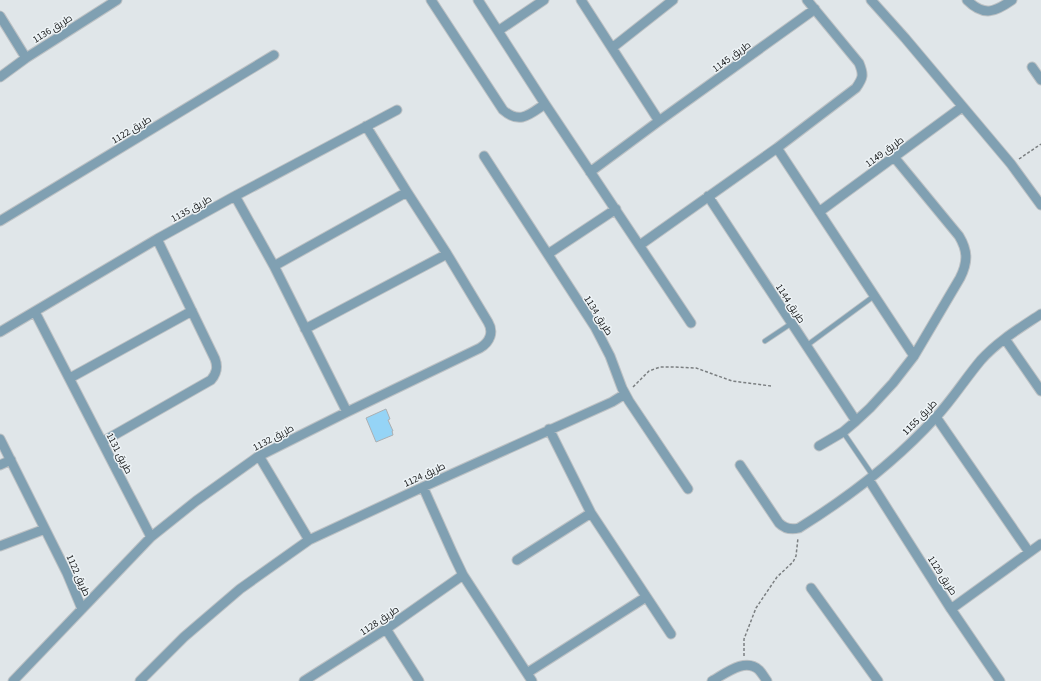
<svg xmlns="http://www.w3.org/2000/svg" width="1041" height="681" viewBox="0 0 1041 681" font-family="'Source Sans 3',Cairo,sans-serif">
<style>
.building{fill:#95d4f6;stroke:#abb0b3}
.lines{fill:none;stroke-linecap:round;stroke-linejoin:round}
.lane-casing{stroke:#bcc1c4;stroke-width:6}
.street-casing{stroke:#bcc1c4;stroke-width:11}
.path{stroke:#7b7f81;stroke-width:1.5;stroke-dasharray:3 2;stroke-linecap:butt}
.lane{stroke:#80a0b2;stroke-width:4.5}
.street{stroke:#80a0b2;stroke-width:9}
.labels{text-anchor:middle;stroke-width:3;stroke-linejoin:round;paint-order:stroke}
.street-label{font-size:10px;fill:#181a1b;stroke:#edf3f6}
</style>
<rect width="100%" height="100%" fill="#e0e6e9"/>
<path class="building" d="M 386,409 L 390,419 L 388,420 L 393,431 L 392,431 L 393,435 L 376,442 L 366,418 Z"/>
<g class="lines">
<g class="lane-casing">
<path id="lane" d="M 765,341 L 792,323
M 806,346 L 874,296
M 843,432 L 873,476"/>
</g>
<g class="street-casing">
<path id="street" d="M 431,0 L 503,110 C 520,125 530,114 545,104
M 478,0 L 545,104 L 691,323
M 581,0 L 659,121
M 871,0 L 905,38 L 1011,164 L 1041,205
M 967,0 C 984,17 995,12 1012,0
M 0,16 L 26,58
M 498,31 L 544,0
M 612,48 L 673,0
M 1032,67 L 1041,80
M 0,77 L 26,58 L 117,0
M 777,148 L 914,356
M 484,156 L 595,327 L 610,356 L 622,388 L 629,401 L 688,489
M 590,172 L 659,121 L 815,9
M 235,196 L 274,266 L 347,412
M 708,196 L 856,421
M 819,212 L 962,107
M 0,221 L 274,55
M 640,245 L 777,148 L 856,88 C 863,78 864,75 859,63 L 807,0
M 548,254 L 616,209
M 274,266 L 407,192
M 35,312 L 151,537
M 305,329 L 447,254
M 0,332 L 157,239 L 235,196 L 397,110
M 1005,339 L 1041,391
M 70,378 L 192,311
M 936,417 L 1029,552
M 549,429 L 591,513 L 671,634
M 0,439 L 67,573 L 82,609
M 102,442 L 211,380 C 217,373 218,367 215,359 L 157,239
M 819,446 L 843,432 L 856,421 L 870,408 L 893,383 L 914,356 L 960,278 C 968,262 968,251 959,236 L 894,157
M 259,456 L 309,540
M 0,465 L 11,460
M 740,465 L 779,523 C 785,529 791,530 799,528 C 849,497 896,461 936,417 C 952,400 965,379 981,360 C 998,341 1020,328 1041,314
M 869,480 L 951,609 L 1000,681
M 423,487 L 453,554 L 463,575 L 532,681
M 0,546 L 45,529
M 517,560 L 591,513
M 811,588 L 878,681
M 951,609 L 1041,544
M 386,629 L 419,681
M 527,673 L 646,597
M 13,681 L 151,537 L 196,501 L 259,456 L 347,412 L 480,348 C 490,342 494,332 488,322 L 447,254 L 407,192 L 366,126
M 140,681 L 184,637 L 240,589 L 309,540 L 423,487 L 612,402 L 625,394
M 304,681 L 386,629 L 463,575
M 712,681 C 725,674 745,657 759,670 C 762,673 764,677 767,681"/>
</g>
<path class="path" d="M 1019,159 L 1041,144
M 633,387 L 649,371 L 660,367 L 673,367 L 696,368 L 732,381 L 771,386
M 744,656 L 744,639 L 756,608 L 777,577 L 793,562 L 796,556 L 798,538"/>
<use href="#lane" class="lane"/>
<use href="#street" class="street"/>
</g>
<g class="labels">
<g class="street-label">
<text transform="translate(52 28) rotate(-32)" y="4">طريق 1136</text>
<text transform="translate(731 56) rotate(-36)" y="4">طريق 1145</text>
<text transform="translate(131 129) rotate(-31)" y="4">طريق 1122</text>
<text transform="translate(884 151) rotate(-36)" y="4">طريق 1149</text>
<text transform="translate(191 208) rotate(-29)" y="4">طريق 1135</text>
<text transform="translate(791 303) rotate(57)" y="4">طريق 1144</text>
<text transform="translate(599 315) rotate(58)" y="4">طريق 1134</text>
<text transform="translate(919 417) rotate(-46)" y="4">طريق 1155</text>
<text transform="translate(273 437) rotate(-28)" y="4">طريق 1132</text>
<text transform="translate(120 453) rotate(63)" y="4">طريق 1131</text>
<text transform="translate(424 474) rotate(-25)" y="4">طريق 1124</text>
<text transform="translate(79 575) rotate(66)" y="4">طريق 1122</text>
<text transform="translate(943 575) rotate(57)" y="4">طريق 1129</text>
<text transform="translate(379 620) rotate(-34)" y="4">طريق 1128</text>
</g>
</g>
</svg>
